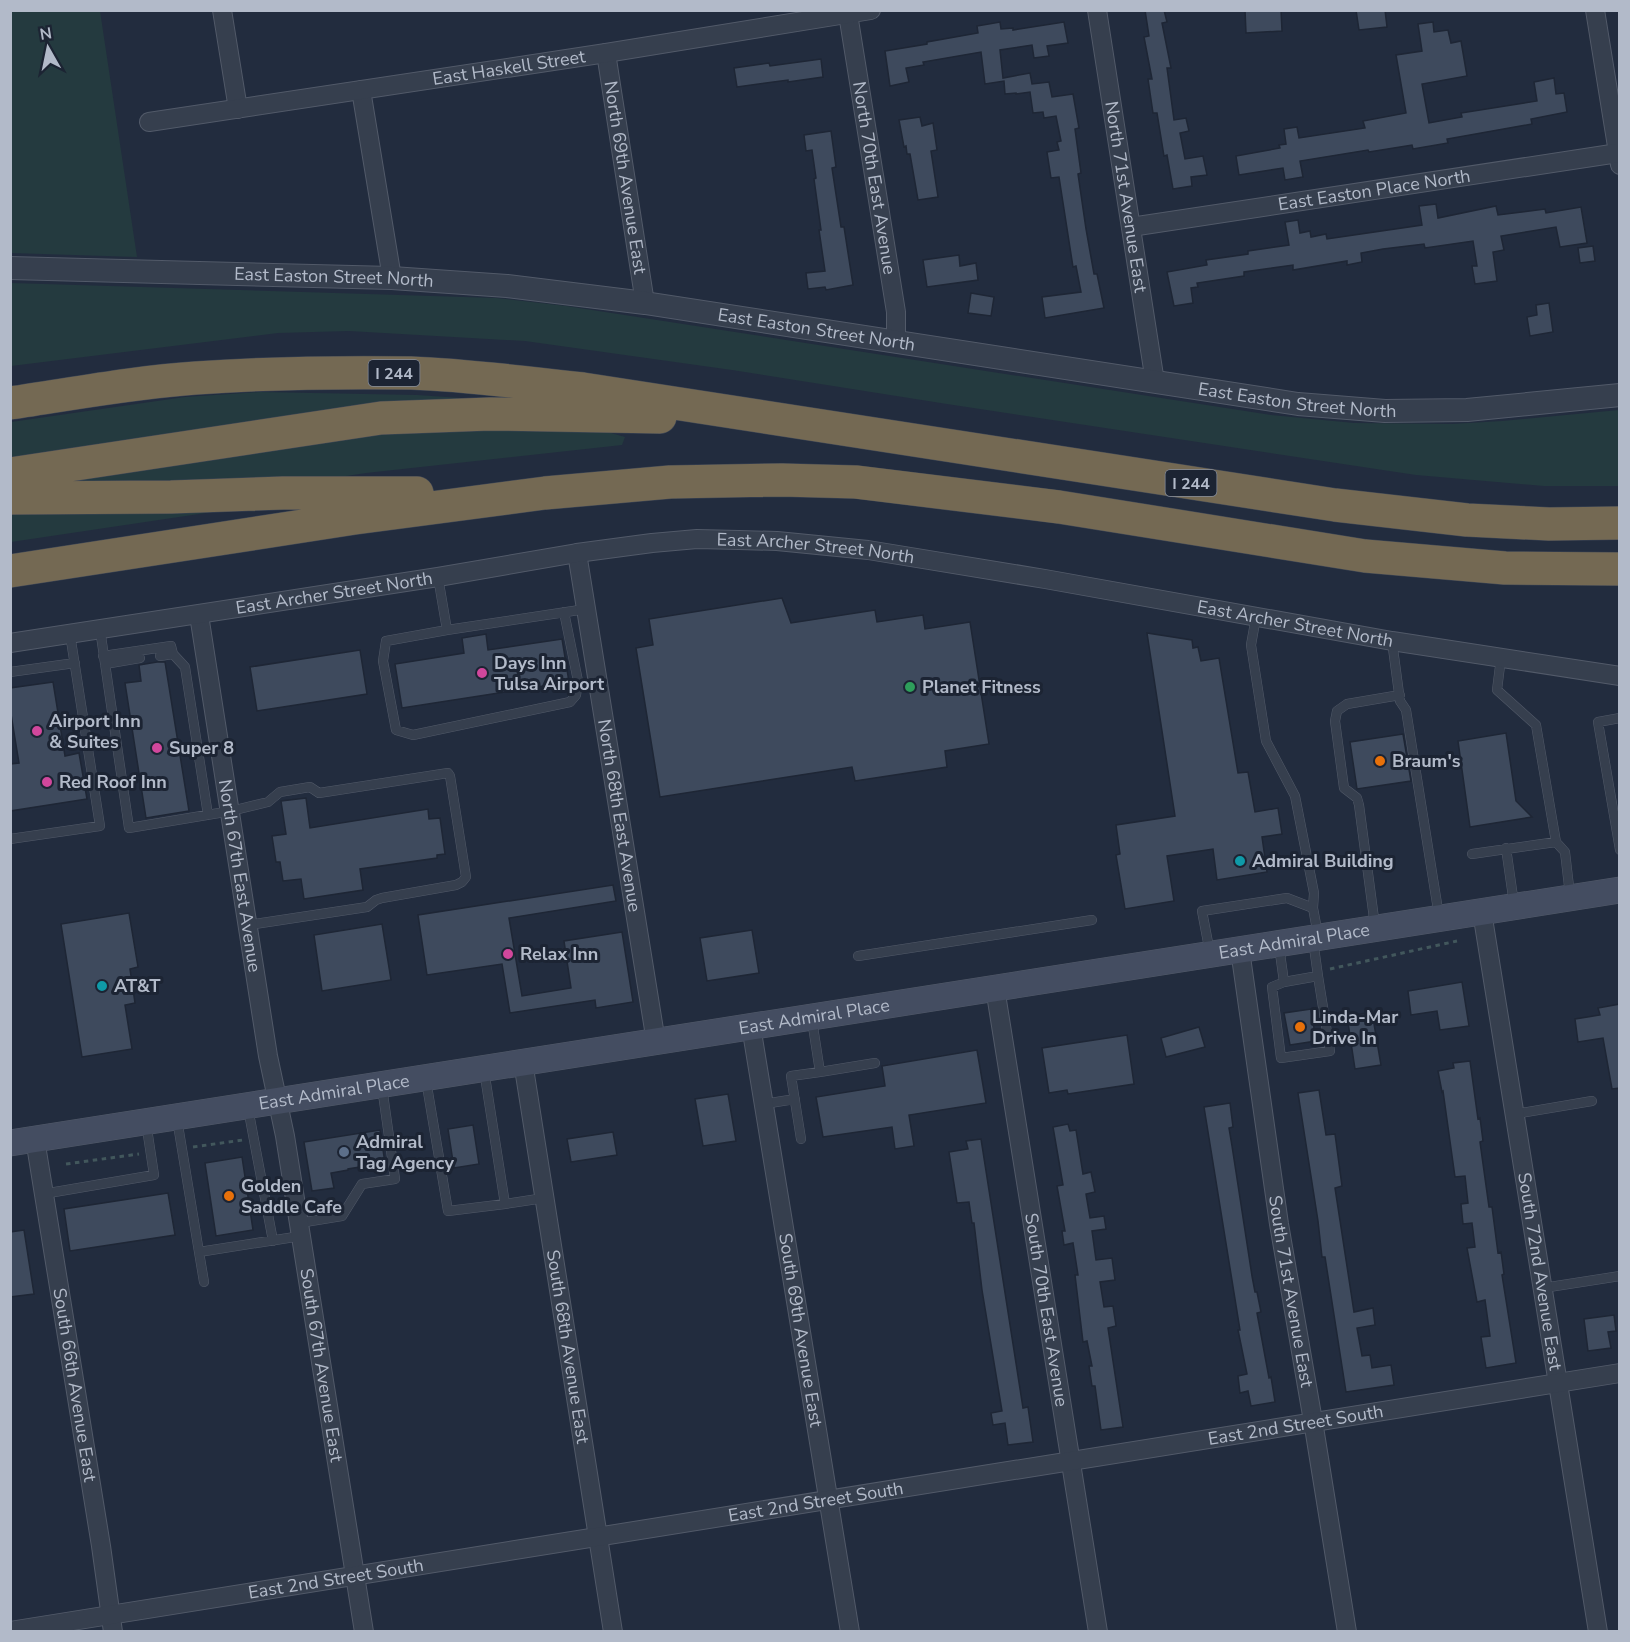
<svg xmlns="http://www.w3.org/2000/svg" width="1630" height="1642" viewBox="0 0 1630 1642" font-family="'Nunito Sans',sans-serif">
<style>
.green{fill:#243a3f}
.building{fill:#3e4a5d;stroke:#1e2635;stroke-width:1.5}
.lines{fill:none;stroke-linecap:round;stroke-linejoin:round}
.service-casing{stroke:#525a69;stroke-width:10}
.minor-casing{stroke:#525a69;stroke-width:20}
.tertiary-casing{stroke:#525a69;stroke-width:24}
.secondary-casing{stroke:#525a69;stroke-width:27}
.motorway-casing{stroke:#3f4756;stroke-width:34}
.path{stroke:#42575c;stroke-width:3;stroke-dasharray:4.5 4.5;stroke-linecap:butt}
.service{stroke:#363f4e;stroke-width:9}
.minor{stroke:#363f4e;stroke-width:18}
.tertiary{stroke:#363f4e;stroke-width:22}
.secondary{stroke:#444d61;stroke-width:26}
.motorway{stroke:#746953;stroke-width:33}
.hotel-dot{fill:#d1479c;stroke:#1c2433;stroke-width:2}
.leisure-dot{fill:#2e9e5b;stroke:#1c2433;stroke-width:2}
.food-dot{fill:#e8710a;stroke:#1c2433;stroke-width:2}
.culture-dot{fill:#0f9aa8;stroke:#1c2433;stroke-width:2}
.service-dot{fill:#5c6f8a;stroke:#1c2433;stroke-width:2}
.labels{text-anchor:middle;stroke-width:6;stroke-linejoin:round;paint-order:stroke}
.shield{fill:#1c2433;stroke:#858d9c;stroke-width:1.5}
.shield-label{font-size:16px;font-weight:bold;fill:#b2bac9}
.street-label{font-size:18px;fill:#b2bac9;stroke:#1c2433}
.poi-label{font-size:18px;font-weight:bold;fill:#b2bac9;stroke:#1c2433;text-anchor:start}
</style>
<rect width="100%" height="100%" fill="#222c3e"/>
<path class="green" d="M 11,10 L 100,11 L 137,257 L 11,253 Z
M 11,283 L 496,298 L 566,306 L 1271,415 L 1354,423 L 1452,424 L 1502,421 L 1619,410 L 1619,486 L 1544,486 L 1416,475 L 947,404 L 732,370 L 525,341 L 349,331 L 278,333 L 11,366 Z
M 260,392 L 417,395 L 537,403 L 11,460 L 11,422 L 185,397 Z
M 586,426 L 625,437 L 622,445 L 366,473 L 287,485 L 25,486 L 381,428 Z
M 11,507 L 246,507 L 11,542 Z"/>
<path class="building" d="M 1145,10 L 1164,10 L 1167,22 L 1162,23 L 1171,68 L 1167,68 L 1174,120 L 1186,118 L 1189,131 L 1180,133 L 1185,159 L 1203,156 L 1207,175 L 1191,177 L 1192,186 L 1173,189 L 1167,155 L 1164,156 L 1157,113 L 1153,113 L 1148,79 L 1152,79 L 1144,37 L 1149,36 Z
M 1245,10 L 1281,10 L 1282,31 L 1246,33 Z
M 1356,10 L 1385,10 L 1387,27 L 1359,30 Z
M 1000,22 L 1001,29 L 1013,28 L 1013,30 L 1064,22 L 1068,43 L 1047,46 L 1049,56 L 1034,58 L 1032,45 L 1000,50 L 1003,78 L 1030,73 L 1032,84 L 1049,82 L 1052,97 L 1073,94 L 1079,128 L 1075,129 L 1081,173 L 1078,174 L 1086,229 L 1094,274 L 1097,274 L 1104,308 L 1045,318 L 1042,297 L 1081,292 L 1076,266 L 1073,267 L 1059,177 L 1051,178 L 1047,152 L 1059,150 L 1057,142 L 1061,141 L 1056,116 L 1044,118 L 1043,112 L 1033,113 L 1030,92 L 1016,94 L 1016,93 L 1005,94 L 1004,81 L 985,84 L 981,52 L 923,62 L 924,65 L 906,68 L 909,82 L 890,86 L 885,51 L 927,44 L 927,42 L 978,33 L 977,26 Z
M 1433,22 L 1434,32 L 1448,30 L 1451,43 L 1461,41 L 1467,76 L 1422,84 L 1429,123 L 1462,117 L 1461,113 L 1537,101 L 1534,82 L 1554,78 L 1556,94 L 1564,93 L 1567,112 L 1531,119 L 1532,124 L 1447,139 L 1448,143 L 1413,149 L 1412,145 L 1369,152 L 1368,150 L 1300,161 L 1303,177 L 1285,180 L 1283,168 L 1239,175 L 1236,156 L 1280,148 L 1279,145 L 1286,144 L 1284,129 L 1297,127 L 1299,138 L 1365,128 L 1363,121 L 1406,113 L 1396,55 L 1422,51 L 1418,24 Z
M 821,59 L 823,77 L 788,82 L 788,80 L 737,87 L 734,68 L 769,63 L 770,66 Z
M 920,117 L 922,126 L 933,123 L 937,150 L 931,151 L 938,197 L 918,200 L 910,154 L 907,154 L 906,146 L 904,147 L 899,120 Z
M 831,131 L 836,167 L 832,168 L 841,227 L 844,227 L 853,285 L 826,290 L 825,287 L 808,289 L 806,273 L 825,271 L 819,230 L 821,230 L 814,179 L 816,178 L 812,150 L 806,151 L 804,135 Z
M 1436,204 L 1438,218 L 1496,206 L 1498,215 L 1545,209 L 1546,213 L 1581,207 L 1587,243 L 1560,247 L 1556,227 L 1501,236 L 1504,250 L 1493,252 L 1497,281 L 1475,284 L 1472,266 L 1477,266 L 1473,241 L 1425,248 L 1424,244 L 1383,249 L 1361,253 L 1362,262 L 1347,265 L 1347,261 L 1293,270 L 1293,265 L 1244,272 L 1244,276 L 1197,283 L 1198,287 L 1191,288 L 1193,303 L 1174,306 L 1167,272 L 1207,265 L 1206,260 L 1248,254 L 1248,251 L 1289,245 L 1285,222 L 1298,220 L 1300,233 L 1310,231 L 1311,237 L 1326,234 L 1327,239 L 1422,225 L 1419,206 Z
M 1593,246 L 1595,261 L 1580,263 L 1578,248 Z
M 959,255 L 960,266 L 976,263 L 978,280 L 927,287 L 923,260 Z
M 971,293 L 994,297 L 991,316 L 968,313 Z
M 1549,303 L 1553,332 L 1530,336 L 1527,317 L 1537,315 L 1536,305 Z
M 782,598 L 791,623 L 875,610 L 877,622 L 923,615 L 925,629 L 970,622 L 989,744 L 945,751 L 947,767 L 855,781 L 852,767 L 660,797 L 636,648 L 653,645 L 649,619 Z
M 1147,633 L 1192,640 L 1193,648 L 1198,647 L 1201,661 L 1219,658 L 1238,773 L 1248,772 L 1255,812 L 1278,808 L 1282,834 L 1262,837 L 1267,872 L 1217,880 L 1213,849 L 1167,856 L 1174,901 L 1125,909 L 1116,855 L 1120,854 L 1116,825 L 1175,816 Z
M 486,634 L 488,650 L 562,639 L 569,682 L 402,708 L 395,664 L 464,653 L 462,638 Z
M 360,650 L 367,694 L 257,711 L 250,667 Z
M 157,662 L 165,662 L 189,811 L 146,818 L 125,683 L 141,681 L 139,665 Z
M 53,682 L 65,756 L 79,753 L 87,799 L 10,811 L 10,764 L 19,763 L 10,708 L 10,688 Z
M 1506,733 L 1516,801 L 1532,817 L 1470,827 L 1458,741 Z
M 1403,734 L 1411,781 L 1357,789 L 1350,742 Z
M 306,798 L 310,828 L 428,809 L 429,819 L 440,818 L 445,854 L 437,855 L 437,858 L 360,869 L 363,890 L 304,899 L 301,879 L 283,881 L 280,862 L 276,862 L 272,836 L 286,834 L 281,801 Z
M 613,885 L 616,901 L 509,918 L 522,996 L 571,988 L 564,941 L 622,932 L 633,1002 L 596,1008 L 595,1000 L 510,1013 L 502,964 L 427,975 L 418,915 Z
M 129,913 L 138,967 L 130,969 L 135,1003 L 125,1005 L 132,1049 L 82,1057 L 61,924 Z
M 382,924 L 391,980 L 322,991 L 314,935 Z
M 752,930 L 759,973 L 707,981 L 700,938 Z
M 1462,982 L 1469,1026 L 1440,1030 L 1437,1011 L 1411,1015 L 1408,991 Z
M 1620,1004 L 1620,1088 L 1612,1089 L 1603,1038 L 1578,1042 L 1575,1019 L 1600,1015 L 1598,1008 Z
M 1311,1009 L 1316,1041 L 1290,1045 L 1284,1013 Z
M 1372,1012 L 1381,1065 L 1355,1069 L 1347,1016 Z
M 1199,1027 L 1205,1047 L 1166,1057 L 1161,1038 Z
M 1127,1035 L 1134,1084 L 1068,1094 L 1067,1090 L 1049,1093 L 1042,1048 Z
M 977,1050 L 986,1103 L 909,1115 L 914,1146 L 895,1149 L 892,1127 L 823,1137 L 816,1097 L 885,1086 L 882,1066 Z
M 1470,1061 L 1478,1119 L 1480,1118 L 1483,1141 L 1480,1142 L 1489,1207 L 1492,1207 L 1498,1253 L 1501,1252 L 1504,1274 L 1502,1275 L 1516,1363 L 1486,1368 L 1481,1337 L 1490,1336 L 1485,1300 L 1477,1302 L 1467,1248 L 1475,1247 L 1472,1223 L 1463,1224 L 1461,1204 L 1468,1203 L 1465,1176 L 1455,1177 L 1443,1091 L 1442,1092 L 1438,1071 L 1454,1068 L 1453,1063 Z
M 1319,1090 L 1326,1135 L 1335,1134 L 1342,1186 L 1335,1188 L 1354,1312 L 1373,1308 L 1375,1325 L 1357,1328 L 1362,1356 L 1370,1355 L 1372,1368 L 1391,1365 L 1394,1385 L 1346,1392 L 1325,1257 L 1322,1257 L 1318,1221 L 1298,1093 Z
M 728,1094 L 736,1141 L 703,1146 L 695,1099 Z
M 1230,1103 L 1233,1127 L 1229,1128 L 1232,1146 L 1252,1276 L 1255,1292 L 1257,1292 L 1261,1312 L 1257,1313 L 1269,1378 L 1271,1377 L 1275,1402 L 1251,1406 L 1248,1391 L 1240,1393 L 1238,1376 L 1247,1374 L 1238,1330 L 1240,1330 L 1204,1107 Z
M 1068,1124 L 1070,1131 L 1076,1130 L 1083,1174 L 1091,1172 L 1095,1192 L 1086,1194 L 1090,1218 L 1104,1216 L 1106,1229 L 1092,1231 L 1096,1260 L 1112,1258 L 1115,1280 L 1100,1282 L 1104,1307 L 1113,1306 L 1116,1326 L 1108,1328 L 1123,1427 L 1101,1430 L 1095,1386 L 1092,1386 L 1089,1366 L 1092,1366 L 1087,1341 L 1083,1342 L 1075,1275 L 1078,1275 L 1073,1243 L 1064,1245 L 1062,1231 L 1065,1231 L 1057,1186 L 1063,1185 L 1053,1127 Z
M 473,1125 L 479,1164 L 454,1168 L 448,1129 Z
M 380,1130 L 385,1163 L 348,1169 L 348,1170 L 331,1173 L 334,1188 L 312,1191 L 304,1142 Z
M 613,1132 L 617,1155 L 571,1162 L 567,1139 Z
M 981,1139 L 1023,1408 L 1028,1407 L 1033,1442 L 1008,1445 L 1005,1423 L 993,1425 L 991,1413 L 1002,1411 L 982,1290 L 974,1223 L 972,1223 L 969,1202 L 957,1203 L 949,1152 L 968,1149 L 966,1141 Z
M 242,1157 L 253,1230 L 216,1236 L 205,1163 Z
M 168,1193 L 175,1235 L 70,1251 L 64,1209 Z
M 24,1230 L 34,1294 L 10,1297 L 10,1232 Z
M 1614,1315 L 1616,1331 L 1608,1332 L 1611,1348 L 1588,1351 L 1584,1319 Z"/>
<g class="lines">
<g class="service-casing">
<path id="service" d="M 438,577 L 447,630 L 586,609
M 1256,617 L 1251,645 L 1266,741 L 1295,796 L 1314,893 L 1313,908
M 100,629 L 129,828 L 231,811 L 268,802 L 280,792 L 310,787 L 319,793 L 448,773 L 450,776 L 466,877 L 462,882 L 456,885 L 382,898 L 376,900 L 367,907 L 248,925
M 447,630 L 386,641 L 383,661 L 396,730 L 413,735 L 570,702 L 576,695 L 578,681 L 564,612
M 1392,641 L 1400,701 L 1406,710 L 1439,916
M 103,656 L 171,646 L 173,654
M 160,656 L 173,654 L 185,667 L 208,815
M 1501,658 L 1497,690 L 1536,725 L 1556,842
M 105,664 L 140,658
M 10,672 L 75,663
M 1620,718 L 1598,722 L 1620,850
M 10,839 L 100,826 L 70,634
M 1506,848 L 1514,904
M 1472,854 L 1556,842 L 1565,852 L 1570,895
M 1375,926 L 1359,805 L 1357,798 L 1344,788 L 1335,721 L 1337,711 L 1347,704 L 1400,695
M 1313,940 L 1318,976
M 1279,946 L 1284,982
M 1210,953 L 1202,911 L 1287,898 L 1313,908 L 1318,935
M 858,956 L 1092,920
M 1318,976 L 1330,1051 L 1281,1058 L 1272,987 L 1284,982 Z
M 820,1072 L 875,1063
M 426,1080 L 448,1211 L 505,1204 L 484,1070
M 764,1104 L 795,1099
M 248,1108 L 273,1241
M 1515,1114 L 1592,1101
M 177,1119 L 199,1252
M 801,1139 L 791,1076 L 820,1072 L 812,1020
M 43,1194 L 154,1175 L 146,1122
M 505,1204 L 544,1198
M 299,1223 L 342,1216 L 362,1184 L 395,1179 L 382,1087
M 204,1282 L 199,1252 L 301,1236
M 1543,1288 L 1620,1276"/>
</g>
<g class="minor-casing">
<g id="minor">
<path d="M 222,10 L 238,109"/>
<path id="s1" d="M 1097,10 L 1155,382"/>
<path d="M 1595,10 L 1620,165"/>
<path id="s2" d="M 848,14 L 896,312 L 896,342"/>
<path id="s3" d="M 606,53 L 645,303"/>
<path d="M 361,90 L 392,278"/>
<path id="s4" d="M 149,122 L 606,53 L 871,10"/>
<path id="s5" d="M 1131,227 L 1618,153"/>
<path id="s6" d="M 577,553 L 656,1042"/>
<path id="s7" d="M 199,615 L 268,1056 L 285,1136 L 364,1632"/>
<path id="s8" d="M 10,643 L 438,577 L 577,553 L 652,543 L 697,539 L 739,540 L 777,541 L 868,550 L 1045,579 L 1392,641 L 1620,676"/>
<path id="s9" d="M 1482,912 L 1598,1632"/>
<path id="s10" d="M 1240,950 L 1279,1224 L 1313,1421 L 1347,1632"/>
<path id="s11" d="M 995,988 L 1098,1632"/>
<path id="s12" d="M 751,1026 L 850,1632"/>
<path id="s13" d="M 523,1062 L 613,1632"/>
<path id="s14" d="M 35,1139 L 101,1546 L 113,1632"/>
<path id="s15" d="M 10,1631 L 1620,1373"/>
</g>
</g>
<g class="tertiary-casing">
<g id="tertiary">
<path id="s16" d="M 10,268 L 392,278 L 507,286 L 645,303 L 1298,404 L 1385,411 L 1467,410 L 1620,395"/>
</g>
</g>
<g class="secondary-casing">
<g id="secondary">
<path id="s17" d="M 10,1143 L 1620,890"/>
</g>
</g>
<g class="motorway-casing">
<path id="motorway" d="M 10,403 C 72,394 134,382 196,378 C 267,373 339,372 411,373 C 468,375 526,383 583,389 L 1335,505 L 1467,520 L 1549,524 L 1620,523
M 10,474 L 381,418 L 490,414 L 660,417
M 10,498 L 171,497 L 283,493 L 417,493
M 10,571 L 355,518 L 545,493 L 670,482 L 782,480 L 856,482 L 1059,507 L 1365,556 L 1505,568 L 1620,569"/>
</g>
<path class="path" d="M 1330,969 L 1457,941
M 193,1147 L 243,1140
M 66,1164 L 139,1154"/>
<use href="#service" class="service"/>
<use href="#minor" class="minor"/>
<use href="#tertiary" class="tertiary"/>
<use href="#secondary" class="secondary"/>
<use href="#motorway" class="motorway"/>
</g>
<g class="hotel-dot">
<circle cx="482" cy="673" r="6"/>
<circle cx="37" cy="731" r="6"/>
<circle cx="157" cy="748" r="6"/>
<circle cx="47" cy="782" r="6"/>
<circle cx="508" cy="954" r="6"/>
</g>
<circle class="leisure-dot" cx="910" cy="687" r="6"/>
<g class="food-dot">
<circle cx="1380" cy="761" r="6"/>
<circle cx="1300" cy="1027" r="6"/>
<circle cx="229" cy="1196" r="6"/>
</g>
<g class="culture-dot">
<circle cx="1240" cy="861" r="6"/>
<circle cx="102" cy="986" r="6"/>
</g>
<circle class="service-dot" cx="344" cy="1152" r="6"/>
<g class="labels">
<g class="shield">
<rect x="368.5" y="360" width="51" height="26" rx="4.5"/>
<rect x="1165.5" y="470" width="51" height="26" rx="4.5"/>
</g>
<g class="shield-label">
<text x="394" y="379">I 244</text>
<text x="1191" y="489">I 244</text>
</g>
<g class="street-label">
<text dy="6" stroke="none"><textPath href="#s4" startOffset="364">East Haskell Street</textPath></text>
<text dy="6" stroke="none"><textPath href="#s3" startOffset="126">North 69th Avenue East</textPath></text>
<text dy="6" stroke="none"><textPath href="#s2" startOffset="166">North 70th East Avenue</textPath></text>
<text dy="6" stroke="none"><textPath href="#s5" startOffset="246">East Easton Place North</textPath></text>
<text dy="6" stroke="none"><textPath href="#s1" startOffset="189">North 71st Avenue East</textPath></text>
<text dy="6" stroke="none"><textPath href="#s16" startOffset="324">East Easton Street North</textPath></text>
<text dy="6" stroke="none"><textPath href="#s16" startOffset="810">East Easton Street North</textPath></text>
<text dy="6" stroke="none"><textPath href="#s16" startOffset="1296">East Easton Street North</textPath></text>
<text dy="6" stroke="none"><textPath href="#s8" startOffset="814">East Archer Street North</textPath></text>
<text dy="6" stroke="none"><textPath href="#s8" startOffset="328">East Archer Street North</textPath></text>
<text dy="6" stroke="none"><textPath href="#s8" startOffset="1300">East Archer Street North</textPath></text>
<text dy="6" stroke="none"><textPath href="#s6" startOffset="266">North 68th East Avenue</textPath></text>
<text dy="6" stroke="none"><textPath href="#s7" startOffset="264">North 67th East Avenue</textPath></text>
<text dy="6" stroke="none"><textPath href="#s17" startOffset="1300">East Admiral Place</textPath></text>
<text dy="6" stroke="none"><textPath href="#s17" startOffset="814">East Admiral Place</textPath></text>
<text dy="6" stroke="none"><textPath href="#s17" startOffset="328">East Admiral Place</textPath></text>
<text dy="6" stroke="none"><textPath href="#s9" startOffset="364">South 72nd Avenue East</textPath></text>
<text dy="6" stroke="none"><textPath href="#s10" startOffset="345">South 71st Avenue East</textPath></text>
<text dy="6" stroke="none"><textPath href="#s11" startOffset="326">South 70th East Avenue</textPath></text>
<text dy="6" stroke="none"><textPath href="#s12" startOffset="308">South 69th Avenue East</textPath></text>
<text dy="6" stroke="none"><textPath href="#s13" startOffset="288">South 68th Avenue East</textPath></text>
<text dy="6" stroke="none"><textPath href="#s7" startOffset="760">South 67th Avenue East</textPath></text>
<text dy="6" stroke="none"><textPath href="#s14" startOffset="249">South 66th Avenue East</textPath></text>
<text dy="6" stroke="none"><textPath href="#s15" startOffset="1302">East 2nd Street South</textPath></text>
<text dy="6" stroke="none"><textPath href="#s15" startOffset="816">East 2nd Street South</textPath></text>
<text dy="6" stroke="none"><textPath href="#s15" startOffset="330">East 2nd Street South</textPath></text>
</g>
<g class="poi-label">
<text x="494" y="669">Days Inn<tspan x="494" dy="21">Tulsa Airport</tspan></text>
<text x="922" y="693">Planet Fitness</text>
<text x="49" y="727">Airport Inn<tspan x="49" dy="21">&amp; Suites</tspan></text>
<text x="169" y="754">Super 8</text>
<text x="1392" y="767">Braum's</text>
<text x="59" y="788">Red Roof Inn</text>
<text x="1252" y="867">Admiral Building</text>
<text x="520" y="960">Relax Inn</text>
<text x="114" y="992">AT&amp;T</text>
<text x="1312" y="1023">Linda-Mar<tspan x="1312" dy="21">Drive In</tspan></text>
<text x="356" y="1148">Admiral<tspan x="356" dy="21">Tag Agency</tspan></text>
<text x="241" y="1192">Golden<tspan x="241" dy="21">Saddle Cafe</tspan></text>
</g>
</g>
<rect width="1630" height="1642" fill="none" stroke="#b2bac9" stroke-width="24"/>
<g transform="translate(48 48) rotate(351)" stroke="#1c2433" stroke-width="4.5" paint-order="stroke">
<path d="M0-4.5L10 22L0 15L-10 22Z" fill="#b2bac9"/>
<text y="-9" font-size="16" font-weight="bold" text-anchor="middle" fill="#b2bac9">N</text>
</g>
</svg>
